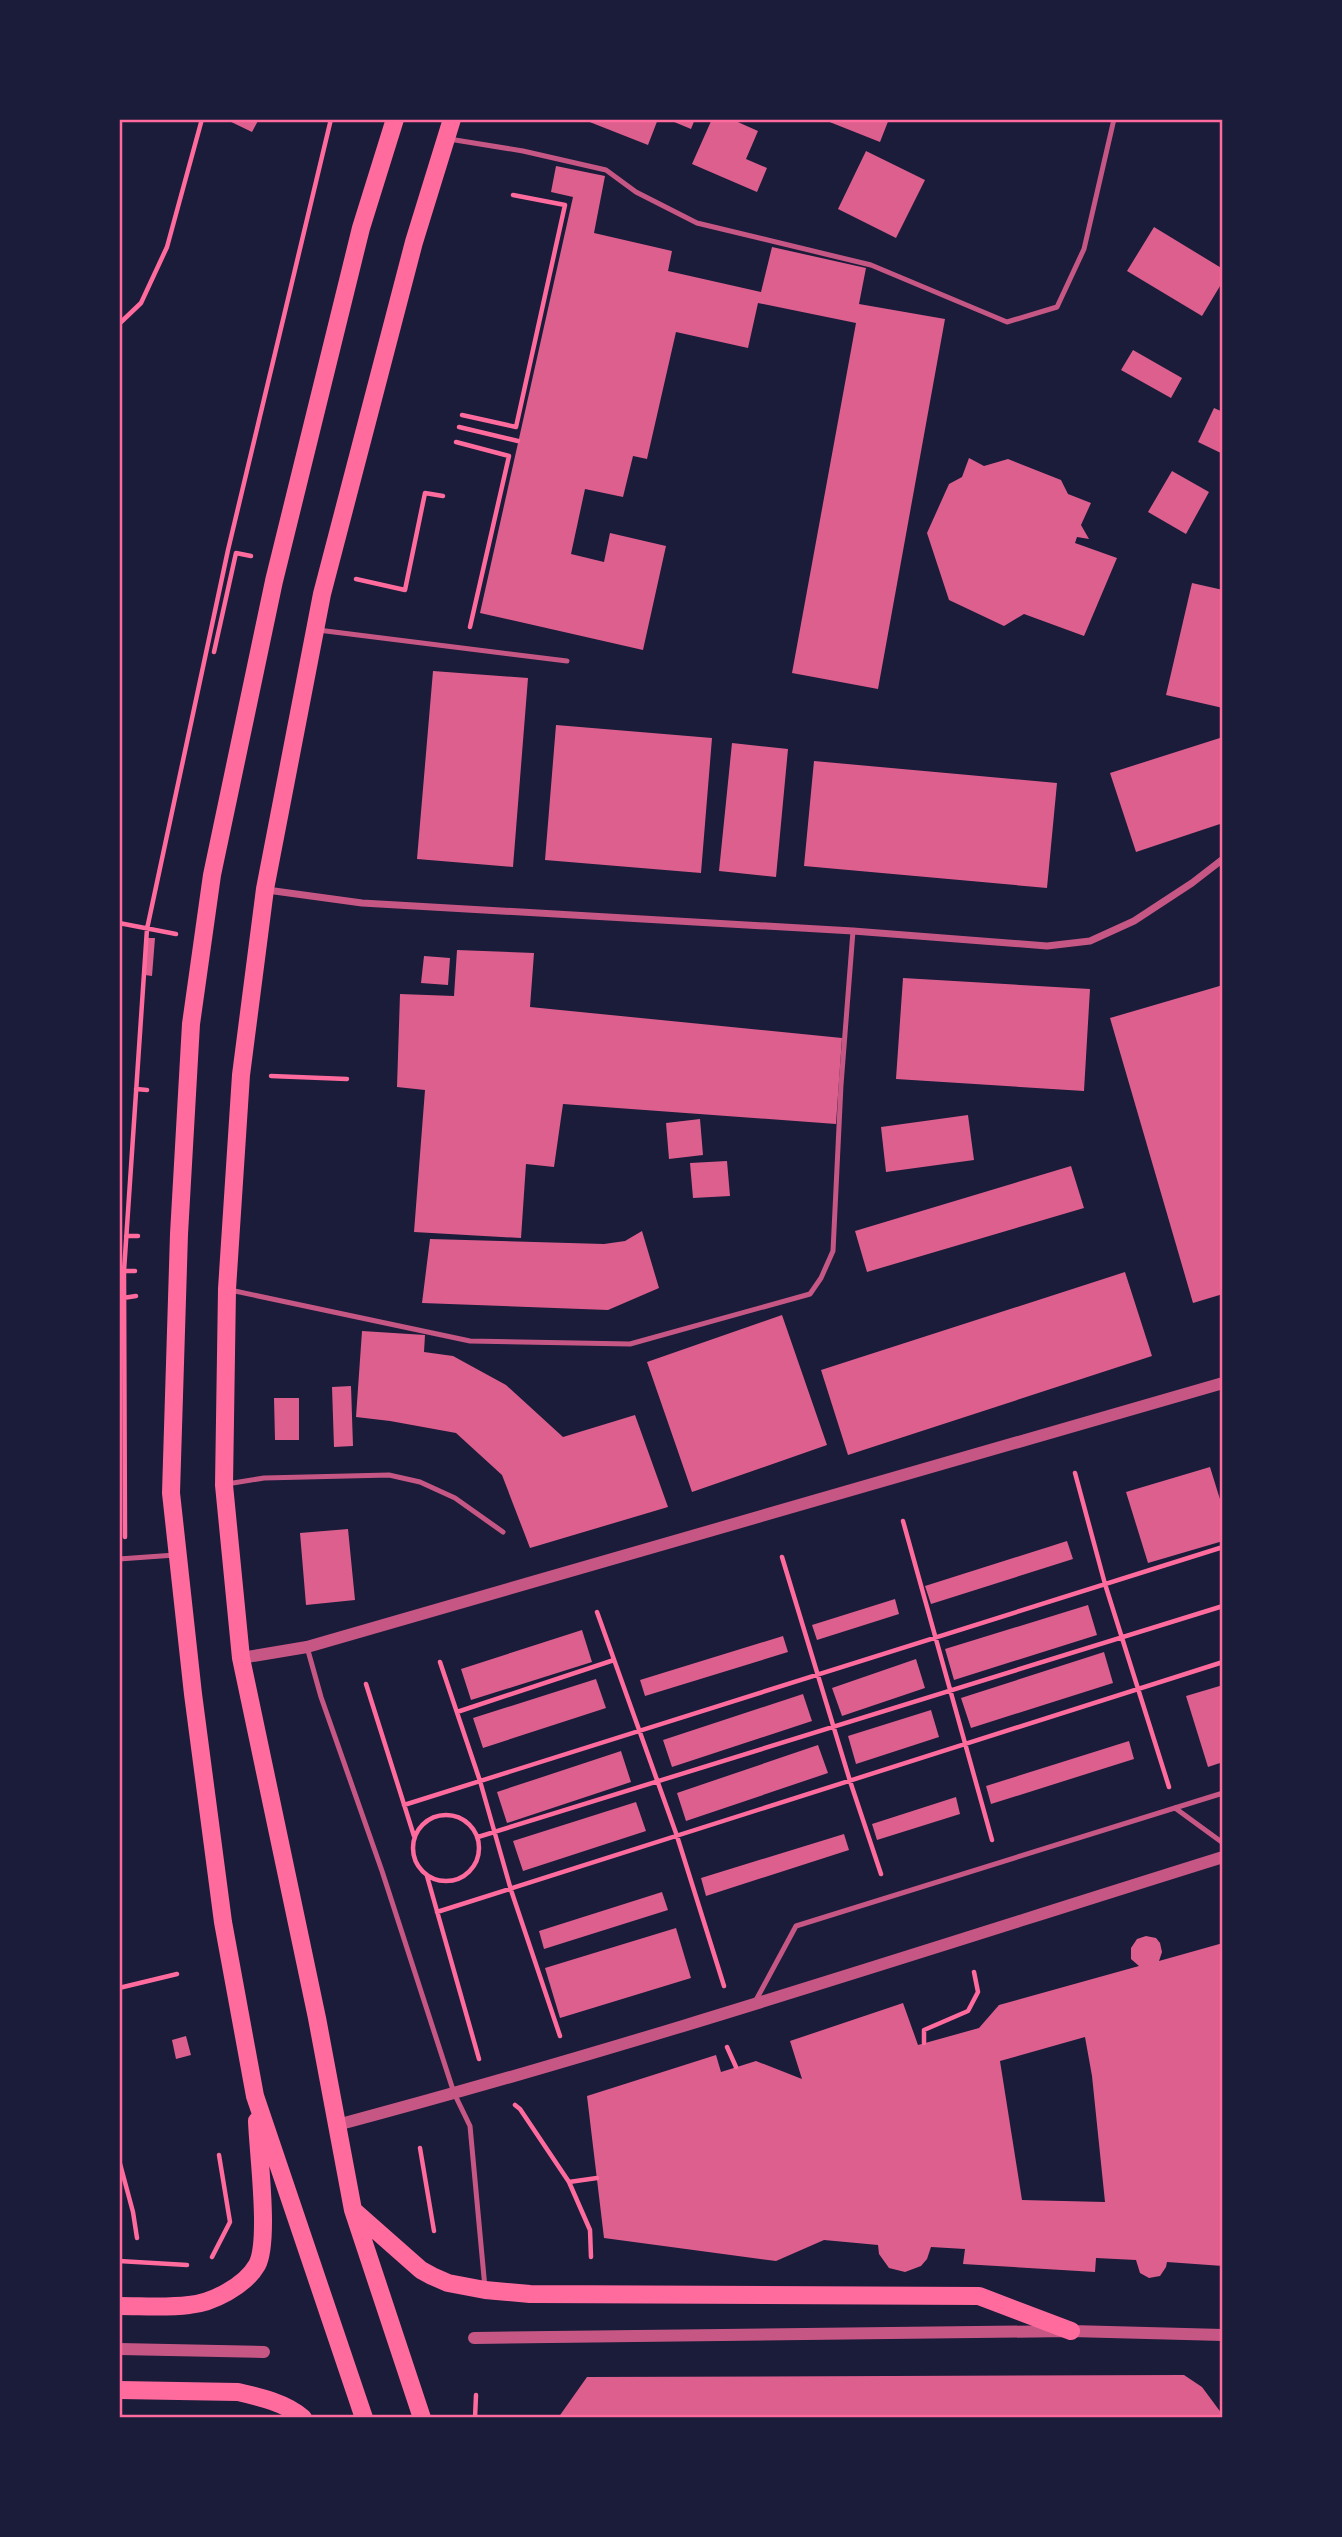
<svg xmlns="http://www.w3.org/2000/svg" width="1342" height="2537" viewBox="0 0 1342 2537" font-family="Signika,sans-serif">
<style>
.building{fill:#dd5f8e;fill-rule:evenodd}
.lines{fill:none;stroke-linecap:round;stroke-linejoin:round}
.path{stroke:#ff6b9d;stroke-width:4.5}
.service{stroke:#c65784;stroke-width:5}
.minor{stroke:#c65784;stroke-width:7}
.tertiary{stroke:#c65784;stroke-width:12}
.primary{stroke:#ff6b9d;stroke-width:18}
.neatline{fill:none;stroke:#ff6b9d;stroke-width:2.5}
</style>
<rect width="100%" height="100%" fill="#1b1b3a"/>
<path class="building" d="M 225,119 L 259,119 L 252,132 Z
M 582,119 L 658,119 L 648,145 Z
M 667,119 L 695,119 L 691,129 Z
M 712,119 L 731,119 L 758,131 L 746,159 L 767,168 L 757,192 L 692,164 Z
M 822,119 L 889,119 L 880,142 Z
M 866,151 L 925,180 L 896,238 L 838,209 Z
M 556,166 L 605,176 L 594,233 L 672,251 L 668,271 L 761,292 L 772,247 L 866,268 L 859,304 L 945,319 L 878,689 L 792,673 L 856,323 L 758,303 L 748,348 L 676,332 L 647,459 L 633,456 L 623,497 L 585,489 L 571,554 L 604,562 L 610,533 L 666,546 L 643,650 L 480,613 L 573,197 L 551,192 Z
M 1154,227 L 1223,269 L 1223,281 L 1202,316 L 1127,271 Z
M 1133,350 L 1182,378 L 1171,398 L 1121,370 Z
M 1214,408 L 1223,412 L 1223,454 L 1198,442 Z
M 969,458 L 984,466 L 1008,459 L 1061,480 L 1068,494 L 1091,503 L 1081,525 L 1089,539 L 1077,537 L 1075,543 L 1117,558 L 1084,636 L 1024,614 L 1004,626 L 949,600 L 927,533 L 949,484 L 962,477 Z
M 1172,471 L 1209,492 L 1186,534 L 1148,512 Z
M 1192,583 L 1223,590 L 1223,708 L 1166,695 Z
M 433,671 L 528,678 L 513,867 L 417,859 Z
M 556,725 L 712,738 L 701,873 L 545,860 Z
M 1223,737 L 1223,823 L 1136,852 L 1110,773 Z
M 732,743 L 788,749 L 776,877 L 719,871 Z
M 814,761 L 1057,783 L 1047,888 L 804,866 Z
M 148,938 L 155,938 L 152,976 L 145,975 Z
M 457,950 L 534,953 L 530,1007 L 842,1038 L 836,1124 L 563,1104 L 554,1167 L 526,1164 L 521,1238 L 414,1232 L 425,1090 L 397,1087 L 400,994 L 454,996 Z
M 424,956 L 450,958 L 448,985 L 421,983 Z
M 903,978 L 1090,989 L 1084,1091 L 896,1079 Z
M 1223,985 L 1223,1294 L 1193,1303 L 1110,1018 Z
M 968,1115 L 974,1160 L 886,1172 L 881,1127 Z
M 700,1119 L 703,1155 L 669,1159 L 666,1123 Z
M 727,1161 L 730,1196 L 693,1198 L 690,1163 Z
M 1071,1166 L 1084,1208 L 867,1272 L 855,1231 Z
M 642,1231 L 659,1288 L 608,1310 L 422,1303 L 430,1239 L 604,1244 L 625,1241 Z
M 1125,1272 L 1152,1356 L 848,1455 L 821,1370 Z
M 782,1315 L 827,1445 L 692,1492 L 647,1362 Z
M 362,1331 L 425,1335 L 424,1352 L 453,1356 L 506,1385 L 563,1437 L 635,1415 L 668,1507 L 530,1548 L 502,1475 L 456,1433 L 390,1421 L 356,1417 Z
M 351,1386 L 353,1446 L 334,1447 L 332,1387 Z
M 274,1398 L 299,1398 L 299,1440 L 275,1440 Z
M 1210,1467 L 1223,1509 L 1223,1541 L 1148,1563 L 1126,1492 Z
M 348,1529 L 355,1600 L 306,1605 L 300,1533 Z
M 1067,1541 L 1073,1559 L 931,1604 L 925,1586 Z
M 895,1599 L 899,1614 L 817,1640 L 812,1625 Z
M 1088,1605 L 1097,1635 L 954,1680 L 945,1649 Z
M 582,1630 L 592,1662 L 471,1700 L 461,1669 Z
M 783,1636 L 788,1652 L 645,1696 L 640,1680 Z
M 1104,1652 L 1113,1683 L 971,1728 L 961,1698 Z
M 916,1659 L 925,1688 L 842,1716 L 832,1688 Z
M 596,1679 L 606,1708 L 483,1748 L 473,1718 Z
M 1223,1685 L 1223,1762 L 1208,1767 L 1186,1696 Z
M 803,1694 L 812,1721 L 672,1767 L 663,1740 Z
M 931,1710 L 939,1737 L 856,1764 L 848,1736 Z
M 1129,1741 L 1134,1759 L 991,1804 L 986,1786 Z
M 818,1745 L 828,1773 L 686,1821 L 677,1793 Z
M 621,1751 L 631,1782 L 507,1823 L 497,1792 Z
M 956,1797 L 960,1814 L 877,1840 L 872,1824 Z
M 636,1802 L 646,1831 L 523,1871 L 513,1841 Z
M 844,1834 L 849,1850 L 706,1896 L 701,1878 Z
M 662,1892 L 668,1910 L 544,1949 L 539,1931 Z
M 676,1928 L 691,1978 L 560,2018 L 545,1968 Z
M 1146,1936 L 1156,1938 L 1160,1943 L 1162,1952 L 1159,1961 L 1223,1943 L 1223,2266 L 1167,2262 L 1166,2267 L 1160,2276 L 1149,2278 L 1140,2273 L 1136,2260 L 1096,2258 L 1095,2272 L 963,2264 L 965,2249 L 931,2247 L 927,2259 L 921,2266 L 905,2272 L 889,2268 L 879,2254 L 878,2245 L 824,2240 L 776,2261 L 604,2238 L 587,2096 L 716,2055 L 721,2072 L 756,2061 L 802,2079 L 790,2041 L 903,2003 L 918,2045 L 979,2028 L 999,2005 L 1139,1966 L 1131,1959 L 1131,1948 L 1137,1939 ZM 1085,2037 L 1092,2076 L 1105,2202 L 1022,2200 L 1000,2061 Z
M 186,2036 L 191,2055 L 176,2059 L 172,2040 Z
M 1184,2375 L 1202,2387 L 1222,2414 L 1222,2418 L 558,2418 L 587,2377 Z"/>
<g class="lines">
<path class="path" d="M 119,324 L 141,303 L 167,247 L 202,119
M 462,415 L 516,427 L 565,205 L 513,195
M 459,427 L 518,441
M 456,442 L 509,456 L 470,627
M 356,579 L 405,590 L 425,493 L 443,496
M 214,652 L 236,553 L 251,556
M 119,923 L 176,934
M 271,1076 L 347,1079
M 136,1089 L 147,1090
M 126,1236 L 138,1236
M 124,1271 L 135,1271
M 123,1298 L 136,1296
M 1075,1473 L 1105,1584 L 1169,1787
M 903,1521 L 992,1840
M 125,1537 L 124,1271 L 147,929 L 228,550 L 331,119
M 782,1557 L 850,1781 L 881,1874
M 597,1612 L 677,1836 L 724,1986
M 440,1662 L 480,1781 L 511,1890 L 560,2036
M 366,1684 L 414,1836
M 457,1712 L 614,1660
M 404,1805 L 1223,1547
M413 1848a33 33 0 1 1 66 0a33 33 0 1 1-66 0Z
M 478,1837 L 1223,1606
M 427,1876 L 479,2059
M 437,1912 L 1223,1662
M 119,1988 L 177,1974
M 924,2043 L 924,2030 L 968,2011 L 978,1992 L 974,1972
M 727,2047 L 736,2067
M 515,2105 L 520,2109 L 569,2182 L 590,2230 L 591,2257
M 420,2148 L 434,2231
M 119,2160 L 133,2212 L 137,2238
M 569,2182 L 597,2178
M 212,2257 L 230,2222 L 219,2155
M 119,2261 L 187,2265
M 475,2418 L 476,2395"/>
<path class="service" d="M 449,139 L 523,151 L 606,170 L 636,192 L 697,223 L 871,265 L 1007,322 L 1057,307 L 1084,249 L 1114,119
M 318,630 L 567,661
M 230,1290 L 470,1341 L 630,1344 L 810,1294 L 821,1278 L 833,1251 L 841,1085 L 853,931
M 227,1484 L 264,1478 L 389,1475 L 420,1482 L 455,1498 L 503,1532
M 119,1559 L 175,1555
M 307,1647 L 321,1697 L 382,1871 L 454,2093 L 470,2126 L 485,2288
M 1175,1808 L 1223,1843
M 755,2002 L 796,1926 L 1223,1793"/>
<path class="minor" d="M 267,890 L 362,903 L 853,931 L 1047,946 L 1090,941 L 1134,921 L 1192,883 L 1223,859"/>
<path class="tertiary" d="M 241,1658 L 307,1647 L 1223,1383
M 337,2125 C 635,2046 928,1949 1223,1857
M 474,2338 L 1071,2331 L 1223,2335
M 119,2349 L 264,2352"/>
<path class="primary" d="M 353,2210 L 421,2270 L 432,2276 L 448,2283 L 485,2290 L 530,2294 L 979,2296 L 1071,2331
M 119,2306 C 142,2306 166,2308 189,2305 C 212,2303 245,2286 257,2265 C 270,2241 258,2152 257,2121
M 119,2390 L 238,2392 C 260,2397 286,2403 303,2418
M 364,2418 L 255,2096 L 223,1922 L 193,1694 L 171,1493 L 179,1234 L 191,1024 L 212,875 L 274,581 L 361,228 L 395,119
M 422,2418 L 353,2210 L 317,2018 L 241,1658 L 224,1485 L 227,1289 L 241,1075 L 265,889 L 322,594 L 414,242 L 452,119"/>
</g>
<rect width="1342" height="2537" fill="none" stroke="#1b1b3a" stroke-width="242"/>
<rect x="121" y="121" width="1100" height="2295" class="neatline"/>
</svg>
